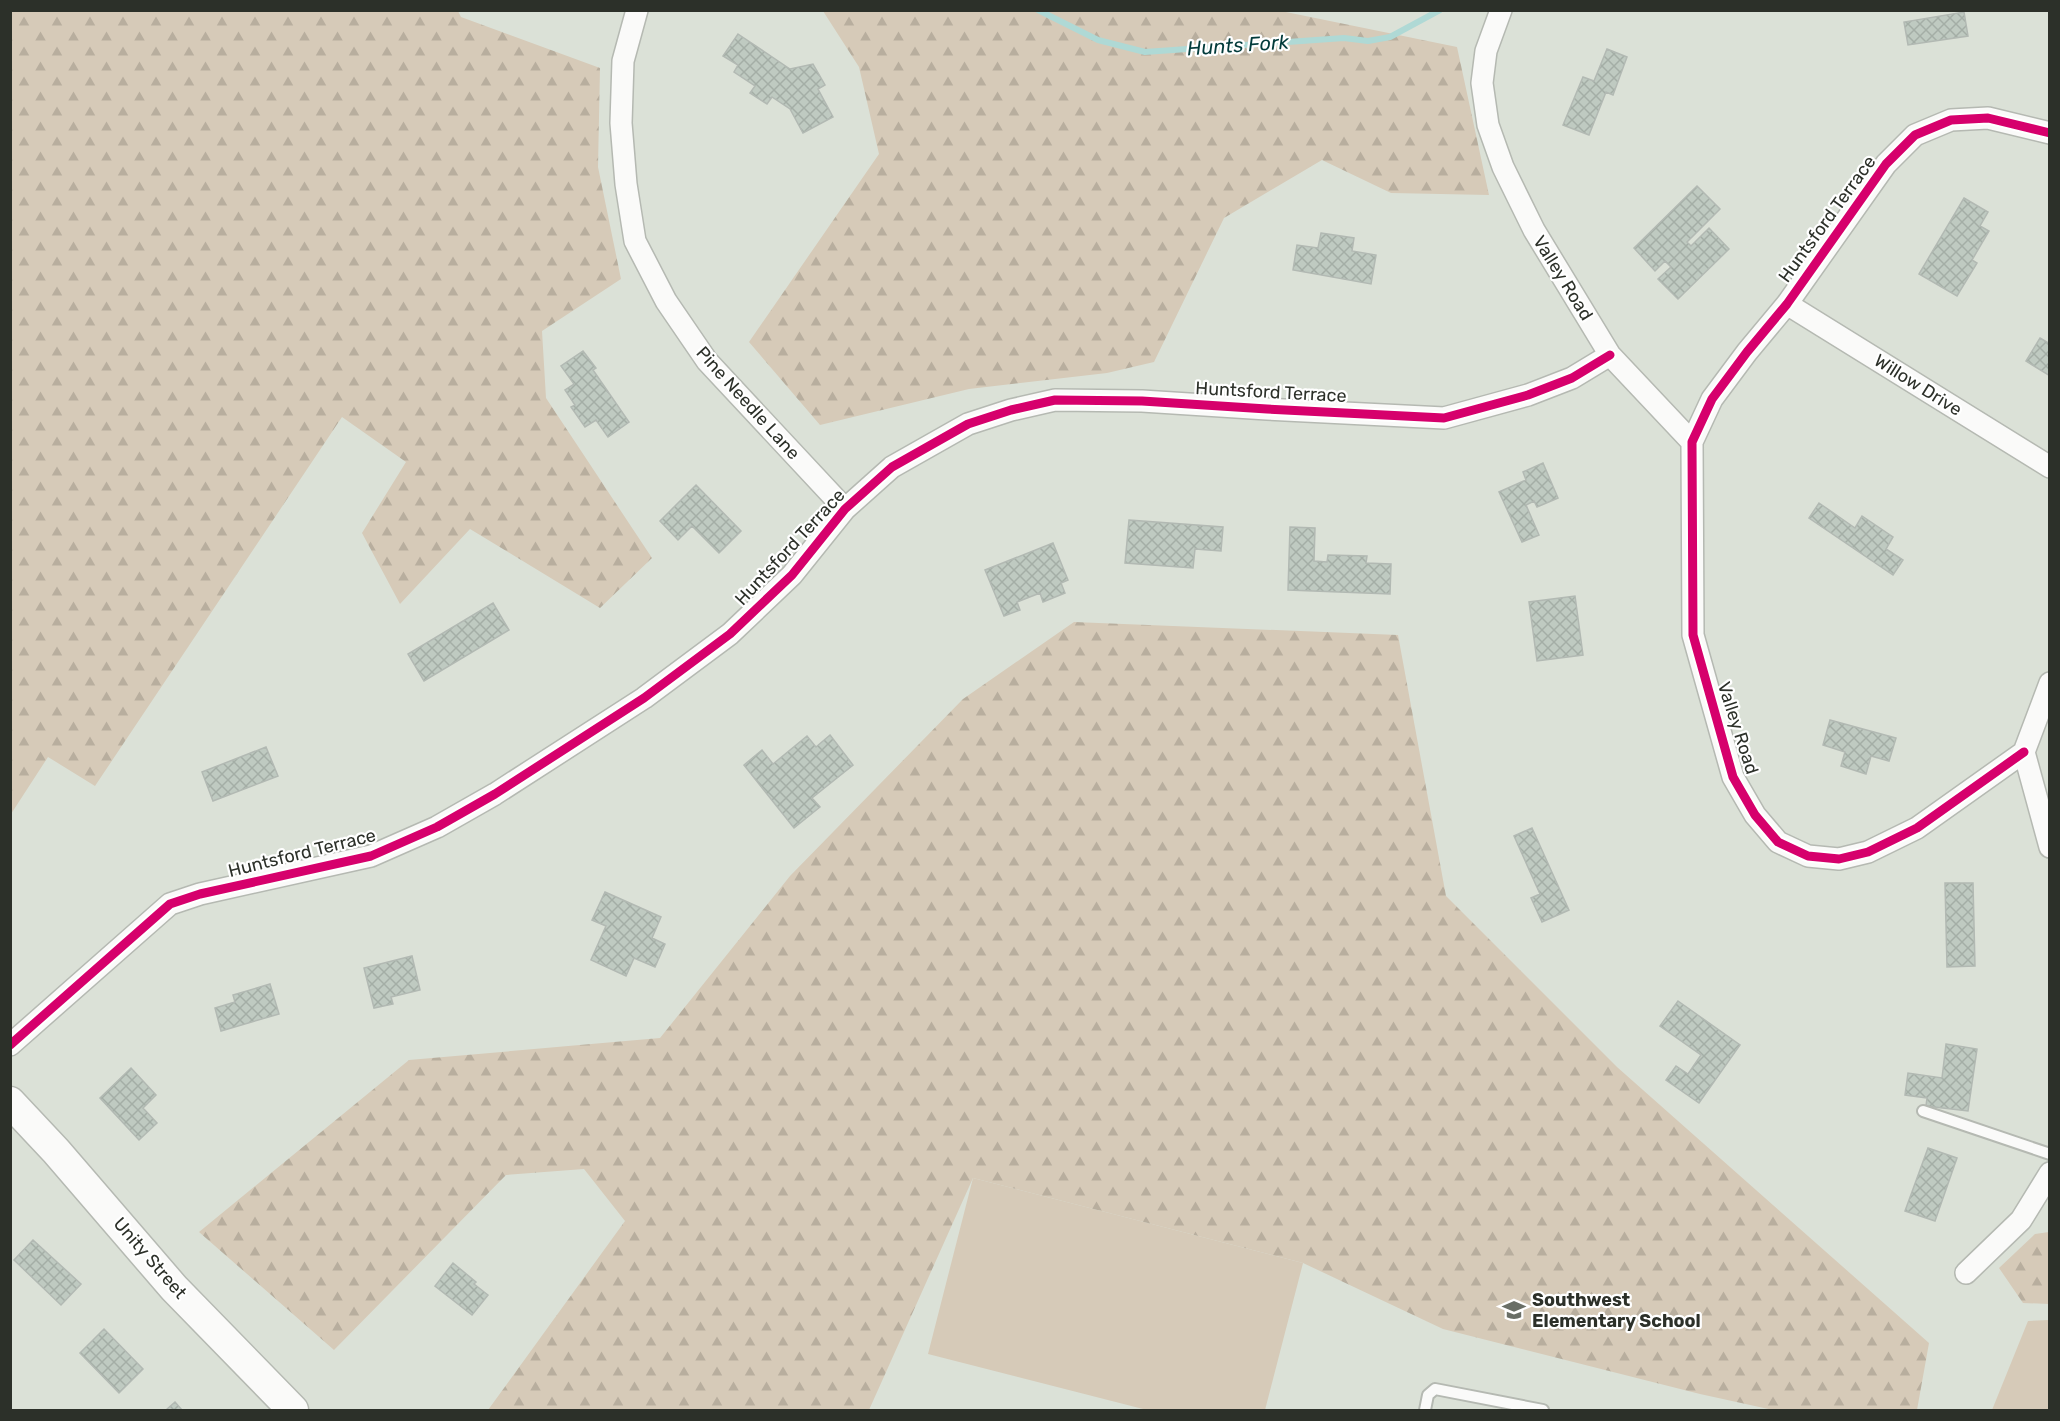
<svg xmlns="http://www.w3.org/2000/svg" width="2060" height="1421" viewBox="0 0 2060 1421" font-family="Rubik,sans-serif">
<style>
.green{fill:#d6cab8}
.forest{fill:url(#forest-firs)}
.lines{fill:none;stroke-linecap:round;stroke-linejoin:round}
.stream{stroke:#afd9d5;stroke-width:6}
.building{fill:url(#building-cross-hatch);stroke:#b2b9b3;stroke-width:1.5}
.lane-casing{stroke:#b5b9b2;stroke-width:14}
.street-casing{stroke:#b5b9b2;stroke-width:24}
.secondary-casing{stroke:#b5b9b2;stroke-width:33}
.lane{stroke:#fafaf9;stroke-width:10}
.street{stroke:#fafaf9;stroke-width:21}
.secondary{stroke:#fafaf9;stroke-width:30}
.cycleway-casing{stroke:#fff;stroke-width:13}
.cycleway{stroke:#d6006c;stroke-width:9}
.labels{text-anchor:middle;stroke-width:4.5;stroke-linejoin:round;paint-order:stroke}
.street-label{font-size:18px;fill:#2c3029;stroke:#fff}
.poi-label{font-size:18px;font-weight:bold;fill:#2c3029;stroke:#fff;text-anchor:start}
.water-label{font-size:20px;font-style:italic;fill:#023b3b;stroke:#fff}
</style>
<defs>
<pattern id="forest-firs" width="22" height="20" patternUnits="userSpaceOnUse" patternTransform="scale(1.5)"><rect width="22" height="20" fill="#d6cab8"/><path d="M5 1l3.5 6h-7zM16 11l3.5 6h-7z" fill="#b8ae9e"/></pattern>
<pattern id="building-cross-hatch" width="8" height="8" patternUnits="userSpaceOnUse" patternTransform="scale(1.5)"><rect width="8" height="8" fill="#bfcac1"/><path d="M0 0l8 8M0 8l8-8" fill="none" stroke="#a4aea6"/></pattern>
</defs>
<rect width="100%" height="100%" fill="#dbe1d7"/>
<path class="green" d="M 973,1178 L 1303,1263 L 1265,1410 L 1147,1410 L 928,1354 Z
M 2049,1320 L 2049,1410 L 1992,1410 L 2028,1321 Z"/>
<path class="forest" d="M 11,10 L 458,11 L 461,17 L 600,68 L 598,167 L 621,279 L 542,331 L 546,398 L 652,558 L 600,608 L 470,529 L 400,604 L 362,533 L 406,462 L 342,417 L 95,786 L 48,757 L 11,814 Z
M 823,11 L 1281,11 L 1457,47 L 1489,195 L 1391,193 L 1322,160 L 1224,218 L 1154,362 L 1107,373 L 969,389 L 820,425 L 749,342 L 879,154 L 859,67 Z
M 1074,622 L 1398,635 L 1446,896 L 1617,1067 L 1929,1343 L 1917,1410 L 1773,1410 L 1700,1394 L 1443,1329 L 1303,1263 L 973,1178 L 869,1410 L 488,1410 L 625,1221 L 584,1169 L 506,1175 L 334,1350 L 199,1232 L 409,1060 L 660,1038 L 790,876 L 963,699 Z
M 2049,1232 L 2049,1304 L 2023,1303 L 1999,1268 L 2035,1234 Z"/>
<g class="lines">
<path class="stream" d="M 1038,10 L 1098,40 L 1145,52 L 1344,38 L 1368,41 L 1390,37 L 1440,10"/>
</g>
<path class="building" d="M 1964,12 L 1968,36 L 1908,45 L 1904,22 Z
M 738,34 L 790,69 L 813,64 L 825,85 L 818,89 L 833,117 L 803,133 L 790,109 L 772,97 L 767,104 L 750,93 L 755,86 L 734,72 L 738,65 L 723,56 Z
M 1607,49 L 1627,57 L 1613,95 L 1606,92 L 1589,135 L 1563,125 L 1583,77 L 1594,81 Z
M 1697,186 L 1720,209 L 1687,242 L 1691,246 L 1709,228 L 1729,249 L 1678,299 L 1658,279 L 1671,267 L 1665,261 L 1655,271 L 1634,248 Z
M 1964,198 L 1988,212 L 1980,226 L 1989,231 L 1972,260 L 1977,263 L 1957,296 L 1919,274 Z
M 1321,233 L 1354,238 L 1352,251 L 1376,255 L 1371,284 L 1293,270 L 1297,245 L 1318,248 Z
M 2040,338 L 2050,344 L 2050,376 L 2026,361 Z
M 583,351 L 596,368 L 593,370 L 629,422 L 608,437 L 596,420 L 585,427 L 571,407 L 575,405 L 565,390 L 574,384 L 561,366 Z
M 1543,463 L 1558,498 L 1537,507 L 1534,501 L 1526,505 L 1539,535 L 1522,542 L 1499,492 L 1526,480 L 1523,472 Z
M 696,485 L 741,531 L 719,553 L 692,526 L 678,540 L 660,521 Z
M 1819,503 L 1855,528 L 1862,516 L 1893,537 L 1886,549 L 1903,560 L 1893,575 L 1809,518 Z
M 1129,520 L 1223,527 L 1221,551 L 1195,549 L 1193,568 L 1125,563 Z
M 1290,527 L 1315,528 L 1314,561 L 1327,562 L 1328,555 L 1367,556 L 1366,563 L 1391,564 L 1390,594 L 1288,590 Z
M 1053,543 L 1068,580 L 1061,583 L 1065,593 L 1043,602 L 1040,593 L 1017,602 L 1020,610 L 1004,616 L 985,570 Z
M 1575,596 L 1583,655 L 1537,661 L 1529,602 Z
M 493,603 L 509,630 L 424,681 L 408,654 Z
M 1830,720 L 1896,738 L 1889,761 L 1871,756 L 1866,774 L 1841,766 L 1845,752 L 1823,745 Z
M 830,735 L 853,765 L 812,798 L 820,807 L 794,828 L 744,765 L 762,750 L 773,764 L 807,736 L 816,747 Z
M 266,747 L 278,776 L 213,801 L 202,772 Z
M 1532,828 L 1569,910 L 1542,922 L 1531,898 L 1540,894 L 1514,836 Z
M 1945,883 L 1973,883 L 1975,966 L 1947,967 Z
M 605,892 L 661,917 L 652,938 L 665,944 L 655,967 L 634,958 L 626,976 L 591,960 L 606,926 L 592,920 Z
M 412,956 L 420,990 L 391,997 L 393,1004 L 374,1008 L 364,968 Z
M 270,984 L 279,1014 L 221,1031 L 215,1008 L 235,1002 L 233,995 Z
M 1678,1001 L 1740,1045 L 1699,1103 L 1666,1080 L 1676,1066 L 1688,1074 L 1701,1055 L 1660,1026 Z
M 1946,1044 L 1977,1049 L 1968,1111 L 1926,1106 L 1927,1098 L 1905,1095 L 1908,1073 L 1942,1078 Z
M 131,1068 L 156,1095 L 143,1108 L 157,1123 L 139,1140 L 100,1098 Z
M 1928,1148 L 1957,1158 L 1935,1221 L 1905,1211 Z
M 33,1240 L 81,1284 L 61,1305 L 14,1260 Z
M 453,1263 L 476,1282 L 474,1284 L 488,1295 L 472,1315 L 435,1286 Z
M 104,1329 L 143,1369 L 119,1393 L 80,1353 Z
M 175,1402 L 182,1410 L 166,1410 Z"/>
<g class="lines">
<g class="lane-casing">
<path id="lane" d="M 1923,1111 L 2050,1154
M 1425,1410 L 1428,1395 L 1435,1389 L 1543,1410"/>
</g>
<g class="street-casing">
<path id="street" d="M 637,10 L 623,61 L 621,123 L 626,184 L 635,241 L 666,301 L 707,361 L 845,509
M 1501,10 L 1486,51 L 1482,83 L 1488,125 L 1503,167 L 1534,230 L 1610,355 L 1692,442
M 1787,304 L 2050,467
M 2024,752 L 1917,828 L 1868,852 L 1839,859 L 1808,856 L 1778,842 L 1755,815 L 1733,777 L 1693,635 L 1692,442 L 1712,399 L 1747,352 L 1787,304 L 1886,164 L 1915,135 L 1951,120 L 1988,118 L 2050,133
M 2024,752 L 2050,847
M 2024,752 L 2050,683
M 10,1045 L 170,904 L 200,894 L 371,856 L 437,827 L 495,794 L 644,698 L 730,634 L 792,575 L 845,509 L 892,467 L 968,424 L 1011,410 L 1055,400 L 1142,401 L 1267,409 L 1444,418 L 1528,395 L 1572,378 L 1610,355
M 1966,1273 L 2021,1220 L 2050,1173"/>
</g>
<g class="secondary-casing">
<path id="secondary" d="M 10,1102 L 56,1151 L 174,1288 L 293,1410"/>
</g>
<use href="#lane" class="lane"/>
<use href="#street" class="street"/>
<use href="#secondary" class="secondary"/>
<g class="cycleway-casing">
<path id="cycleway" d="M 2024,752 L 1917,828 L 1868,852 L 1839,859 L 1808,856 L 1778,842 L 1755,815 L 1733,777 L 1693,635 L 1692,442 L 1712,399 L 1747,352 L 1787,304 L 1886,164 L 1915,135 L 1951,120 L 1988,118 L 2050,133
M 10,1045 L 170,904 L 200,894 L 371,856 L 437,827 L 495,794 L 644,698 L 730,634 L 792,575 L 845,509 L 892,467 L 968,424 L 1011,410 L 1055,400 L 1142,401 L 1267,409 L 1444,418 L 1528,395 L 1572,378 L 1610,355"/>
</g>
<use href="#cycleway" class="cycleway"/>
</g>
<defs>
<g id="school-bare" transform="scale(1.8)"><path d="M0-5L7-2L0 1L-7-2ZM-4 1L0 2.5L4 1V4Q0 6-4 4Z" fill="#696e66" stroke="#fff" stroke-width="2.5" paint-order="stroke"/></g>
</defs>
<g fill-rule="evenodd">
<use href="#school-bare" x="1514" y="1310"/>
</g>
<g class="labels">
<g class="street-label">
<text transform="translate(1827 219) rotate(-54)" y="6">Huntsford Terrace</text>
<text transform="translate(1563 278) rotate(58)" y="6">Valley Road</text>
<text transform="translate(1918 385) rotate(32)" y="6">Willow Drive</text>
<text transform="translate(1271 392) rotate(3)" y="6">Huntsford Terrace</text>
<text transform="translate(748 403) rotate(48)" y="6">Pine Needle Lane</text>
<text transform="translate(790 547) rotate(-47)" y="6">Huntsford Terrace</text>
<text transform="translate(1738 728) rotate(72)" y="6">Valley Road</text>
<text transform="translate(302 853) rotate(-14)" y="6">Huntsford Terrace</text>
<text transform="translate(150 1258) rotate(49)" y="6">Unity Street</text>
</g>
<g class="poi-label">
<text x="1532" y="1306">Southwest<tspan x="1532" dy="21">Elementary School</tspan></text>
</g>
<g class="water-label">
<text transform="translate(1238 45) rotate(-4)" y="7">Hunts Fork</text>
</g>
</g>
<rect width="2060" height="1421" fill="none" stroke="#2c3029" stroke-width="24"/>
</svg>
